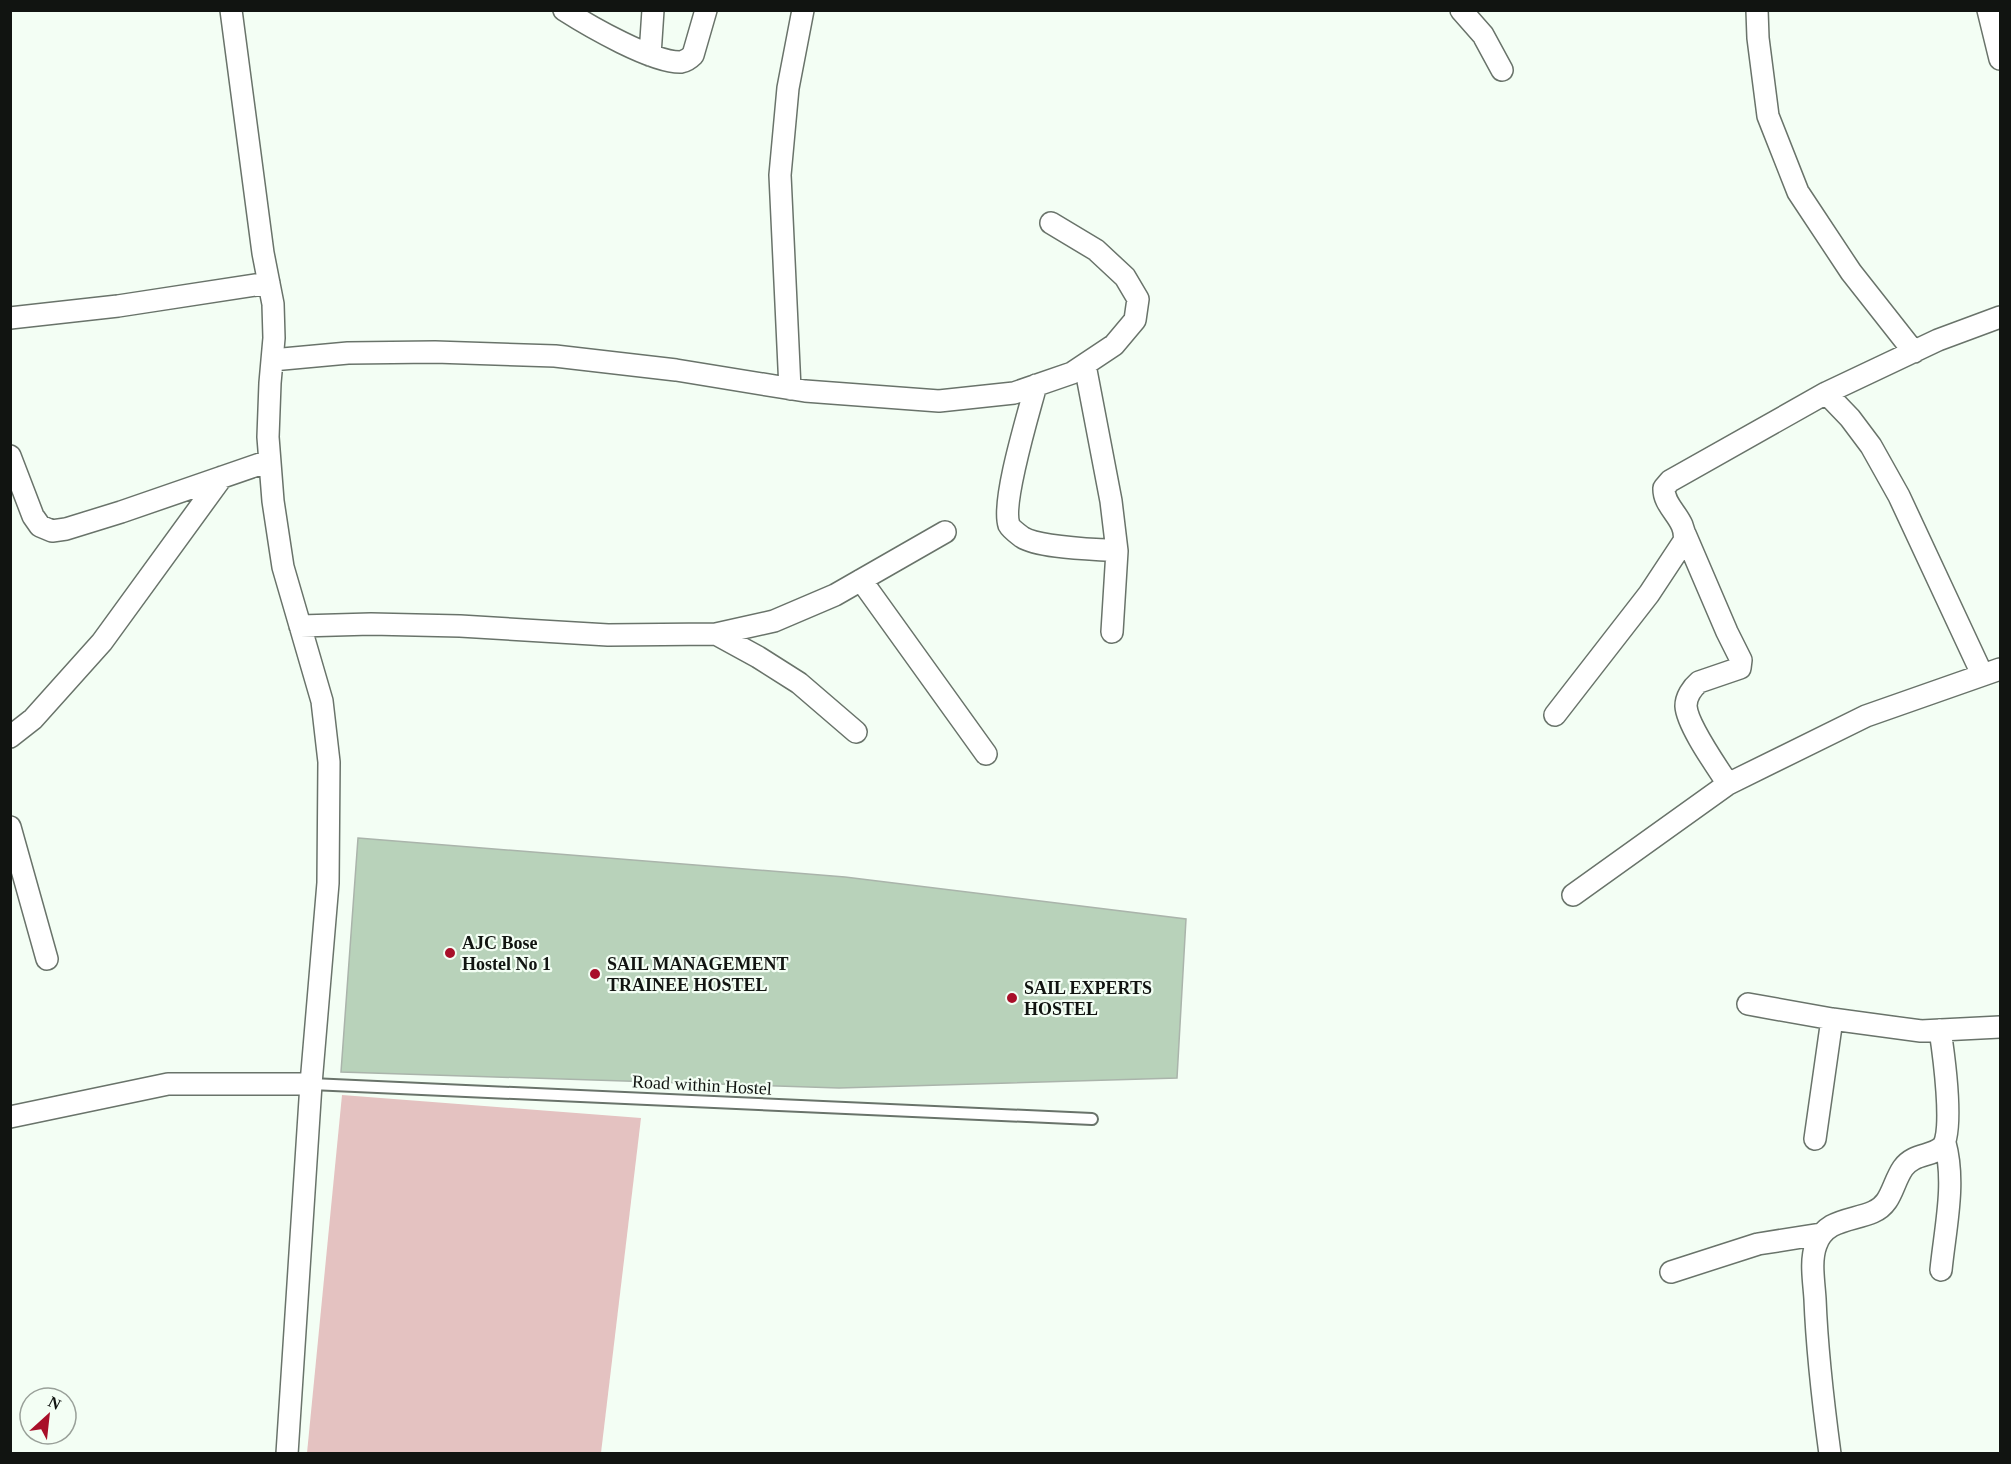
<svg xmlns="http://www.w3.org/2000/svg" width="2011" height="1464" viewBox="0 0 2011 1464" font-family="'Times New Roman',serif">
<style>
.green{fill:#e4c2c1}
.building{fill:#b8d2ba;stroke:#aab4ab;stroke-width:1.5}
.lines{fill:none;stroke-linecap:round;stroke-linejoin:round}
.service-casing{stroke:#69736a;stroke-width:14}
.minor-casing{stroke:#69736a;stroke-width:24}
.service{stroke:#fff;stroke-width:10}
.minor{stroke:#fff;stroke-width:21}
.poi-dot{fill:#a80f29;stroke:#f3fef4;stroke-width:2}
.labels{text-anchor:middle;stroke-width:4.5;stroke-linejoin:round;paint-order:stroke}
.poi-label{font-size:18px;font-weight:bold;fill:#111411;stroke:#f3fef4;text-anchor:start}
.street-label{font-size:18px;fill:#111411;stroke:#f3fef4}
</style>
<rect width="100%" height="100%" fill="#f3fef4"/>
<path class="green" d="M 342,1095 L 641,1118 L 601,1453 L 307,1453 Z"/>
<path class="building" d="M 358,838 L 845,877 L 1186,919 L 1177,1078 L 839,1088 L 341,1072 Z"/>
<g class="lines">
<g class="service-casing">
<path id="service" d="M 311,1084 L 1092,1119"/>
</g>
<g class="minor-casing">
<path id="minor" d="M 231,10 L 263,253 L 273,304 L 274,338 L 270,383 L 268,437 L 273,501 L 283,567 L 322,701 L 329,762 L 328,883 L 311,1084 L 287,1454
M 564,10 C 589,26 653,63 681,62 C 686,61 689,59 693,55 L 706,10
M 1461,10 L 1483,35 L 1502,70
M 1757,10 L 1758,38 L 1768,116 L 1798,192 L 1851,272 L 1914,352
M 1988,10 L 2000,59
M 650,55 L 653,10
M 10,318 L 118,306 L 269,283
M 272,360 L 348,353 L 435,352 L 555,356 L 676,370 L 805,391 L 939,401 L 1014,393 L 1072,373 L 1114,345 L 1135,320 L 1138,299 L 1125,277 L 1096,250 L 1051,223
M 1085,365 L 1111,501 L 1117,551 L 1112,632
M 1036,385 C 1029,412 1001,502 1009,525 C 1011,529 1018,534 1022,537 C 1039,548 1095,549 1117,551
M 790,389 L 780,175 L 788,88 L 803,10
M 1826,393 L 1850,418 L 1871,446 L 1899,496 L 1982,674
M 10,456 L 33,516 L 40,526 L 52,531 L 66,529 L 121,512 L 269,461
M 1685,534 L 1727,632 L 1741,660 L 1740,668 L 1699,682 C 1692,688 1686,697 1686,706 C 1687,725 1717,767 1728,784
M 861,580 L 986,754
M 300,626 L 371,624 L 460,626 L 608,635 L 716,634 L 774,621 L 835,595 L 945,532
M 716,634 L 758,657 L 799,683 L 856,732
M 1555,715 L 1649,594 L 1684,541 C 1688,519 1663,508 1664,488 L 1670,481 L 1826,393 L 1938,340 L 2000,317
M 10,737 L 33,719 L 102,642 L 222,477
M 10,827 L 47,959
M 1573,895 L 1728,784 L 1866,716 L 2000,669
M 1748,1004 L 1832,1019 L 1921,1031 L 2000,1027
M 10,1117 L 168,1084 L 311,1084
M 1815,1139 L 1832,1019
M 1941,1270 C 1945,1229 1956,1183 1945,1143
M 1671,1272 L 1758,1244 L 1821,1234
M 1830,1454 C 1823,1402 1817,1351 1815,1299 C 1814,1282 1810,1261 1816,1245 C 1825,1219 1852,1221 1873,1212 C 1892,1204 1892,1184 1903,1168 C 1914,1153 1931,1157 1942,1147 C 1955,1135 1943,1050 1940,1030"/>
</g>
<use href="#service" class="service"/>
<use href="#minor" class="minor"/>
</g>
<g class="poi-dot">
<circle cx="450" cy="953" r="6"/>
<circle cx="595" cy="974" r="6"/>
<circle cx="1012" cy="998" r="6"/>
</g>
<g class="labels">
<g class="poi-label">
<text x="462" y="949">AJC Bose<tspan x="462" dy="21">Hostel No 1</tspan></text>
<text x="607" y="970">SAIL MANAGEMENT<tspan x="607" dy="21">TRAINEE HOSTEL</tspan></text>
<text x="1024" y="994">SAIL EXPERTS<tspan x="1024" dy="21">HOSTEL</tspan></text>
</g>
<g class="street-label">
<text transform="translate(702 1085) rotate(3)" y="6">Road within Hostel</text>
</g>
</g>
<rect width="2011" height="1464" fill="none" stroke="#111411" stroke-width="24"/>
<g transform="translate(48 1416) rotate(27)"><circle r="28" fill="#f3fef4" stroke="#99a099" stroke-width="1.5"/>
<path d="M0-4.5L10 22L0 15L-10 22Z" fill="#a80f29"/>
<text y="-9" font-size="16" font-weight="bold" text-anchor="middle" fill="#111411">N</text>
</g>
</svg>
